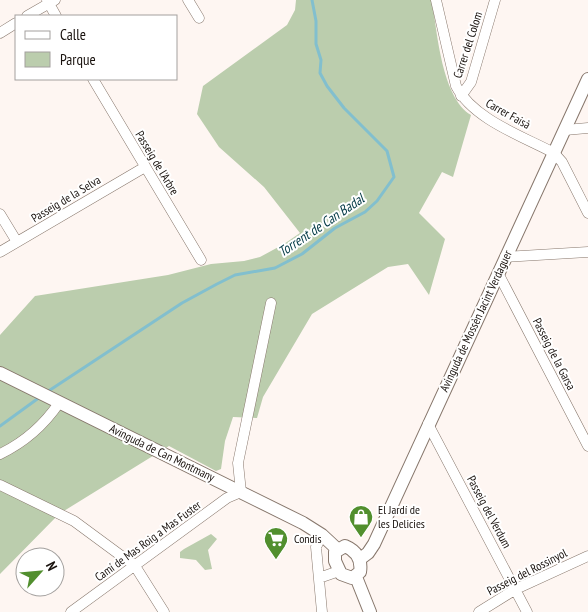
<svg xmlns="http://www.w3.org/2000/svg" width="588" height="612" viewBox="0 0 588 612" font-family="'PT Sans Narrow',sans-serif">
<style>
.green{fill:#bbcdad}
.lines{fill:none;stroke-linecap:round;stroke-linejoin:round}
.stream{stroke:#82bfce;stroke-width:3}
.minor-casing{stroke:#87776c;stroke-width:11}
.tertiary-casing{stroke:#87776c;stroke-width:14}
.minor{stroke:#fff;stroke-width:10}
.tertiary{stroke:#fff;stroke-width:12}
.labels{text-anchor:middle;stroke-width:4;stroke-linejoin:round;paint-order:stroke}
.street-label{font-size:12px;fill:#18110d;stroke:#fff}
.poi-label{font-size:12px;fill:#18110d;stroke:#fff;text-anchor:start}
.water-label{font-size:14px;font-style:italic;fill:#003844;stroke:#fff}
</style>
<rect width="100%" height="100%" fill="#fef6f2"/>
<path class="green" d="M 296,0 L 432,0 C 437,32 442,98 471,115 L 453,177 L 442,172 L 419,213 L 445,239 L 429,295 L 408,264 L 388,267 L 312,314 L 263,397 L 257,418 L 233,417 L 225,441 L 221,469 L 216,471 L 169,446 L 59,514 L 0,574 L 0,335 L 35,296 L 168,275 L 211,264 L 244,261 L 260,257 L 284,244 L 300,233 L 264,187 L 219,147 L 197,114 L 203,86 L 287,25 L 295,10 Z
M 211,534 L 217,539 L 208,550 L 212,569 L 205,570 L 196,560 L 180,558 L 180,552 L 184,549 Z"/>
<g class="lines">
<path class="stream" d="M 47,392 L 182,303 L 217,284 L 235,275 L 275,268 L 302,254 L 335,228 L 365,212 L 377,201 L 394,177 L 387,151 L 344,108 L 327,86 L 320,73 L 321,60 L 316,44 L 316,21 L 312,0
M 0,426 L 40,397"/>
<g class="minor-casing">
<path id="minor" d="M 47,0 L 56,16
M 188,0 L 199,18
M 436,0 L 456,86 C 473,119 522,136 554,153 L 562,162 L 588,213
M 27,16 L 55,0
M 0,33 L 16,23
M 93,79 L 201,260
M 461,96 L 471,82 L 495,0
M 565,130 L 588,128
M 0,214 L 17,242
M 0,252 L 145,167
M 505,257 L 588,252
M 498,273 L 588,446
M 428,424 L 527,612
M 0,454 C 23,443 44,425 59,403
M 0,485 L 74,521 L 135,566 L 164,612
M 319,578 L 339,571
M 71,612 L 227,498 L 241,492 L 238,463 L 271,303
M 322,612 L 316,547 L 322,535
M 479,612 L 516,589 L 588,556"/>
</g>
<g class="tertiary-casing">
<path id="tertiary" d="M 0,373 L 303,523 L 322,535 L 337,549
M 345,546 C 357,551 362,560 360,572 L 352,578 L 341,574 L 335,561 L 335,552 Z
M 360,559 L 368,553 L 374,544 L 588,79
M 356,577 L 370,612"/>
</g>
<use href="#minor" class="minor"/>
<use href="#tertiary" class="tertiary"/>
</g>
<defs>
<g id="shop-pin" transform="scale(1.25)"><path d="M0 17L-7.5 6A9.5 9.5 0 1 1 7.5 6Z" fill="#518f2e" stroke="#fff"/><path d="M-5-2.5h2.3a2.7 3.5 0 0 1 5.4 0H5L5.5 6h-11ZM-1.5-2.5h3a1.5 2.3 0 0 0-3 0Z" fill="#fff"/></g>
<g id="supermarket-pin" transform="scale(1.25)"><path d="M0 17L-7.5 6A9.5 9.5 0 1 1 7.5 6Z" fill="#518f2e" stroke="#fff"/><path d="M-6-5.5h2.5l.6 2H6L4.5 2H-2.5L-4.4-4H-6ZM-1.5 3.2a1.3 1.3 0 1 0 .1 0ZM3 3.2a1.3 1.3 0 1 0 .1 0Z" fill="#fff"/></g>
</defs>
<g fill-rule="evenodd">
<use href="#shop-pin" x="361" y="517"/>
<use href="#supermarket-pin" x="276" y="539"/>
</g>
<g class="labels">
<g class="street-label">
<text transform="translate(468 45) rotate(-72)" y="4">Carrer del Colom</text>
<text transform="translate(508 114) rotate(29)" y="4">Carrer Faisà</text>
<text transform="translate(157 163) rotate(59)" y="4">Passeig de l'Arbre</text>
<text transform="translate(66 199) rotate(-31)" y="4">Passeig de la Selva</text>
<text transform="translate(476 321) rotate(-65)" y="4">Avinguda de Mossèn Jacint Verdaguer</text>
<text transform="translate(554 354) rotate(63)" y="4">Passeig de la Garsa</text>
<text transform="translate(162 453) rotate(26)" y="4">Avinguda de Can Montmany</text>
<text transform="translate(489 512) rotate(62)" y="4">Passeig del Verdum</text>
<text transform="translate(148 541) rotate(-36)" y="4">Camí de Mas Roig a Mas Fuster</text>
<text transform="translate(527 572) rotate(-27)" y="4">Passeig del Rossinyol</text>
</g>
<g class="poi-label">
<text x="378" y="514">El Jardí de<tspan x="378" dy="14">les Delicies</tspan></text>
<text x="294" y="543">Condis</text>
</g>
<g class="water-label">
<text transform="translate(321 225) rotate(-34)" y="5">Torrent de Can Badal</text>
</g>
</g>
<rect x="15" y="15" width="162" height="65" fill="#ffffff" stroke="#a3a09e"/>
<rect x="25" y="31" width="25" height="8" fill="#ffffff" stroke="#a3a09e"/>
<text x="60" y="40" font-size="15" fill="#18110d">Calle</text>
<rect x="25" y="52" width="25" height="15" fill="#bbcdad" stroke="#a3a09e"/>
<text x="60" y="65" font-size="15" fill="#18110d">Parque</text>
<g transform="translate(40 572) rotate(63)"><circle r="24" fill="#ffffff" stroke="#a3a09e"/>
<path d="M0-4L9 19L0 12L-9 19Z" fill="#518f2e"/>
<text y="-8" font-size="14" font-weight="bold" text-anchor="middle" fill="#18110d">N</text>
</g>
</svg>
